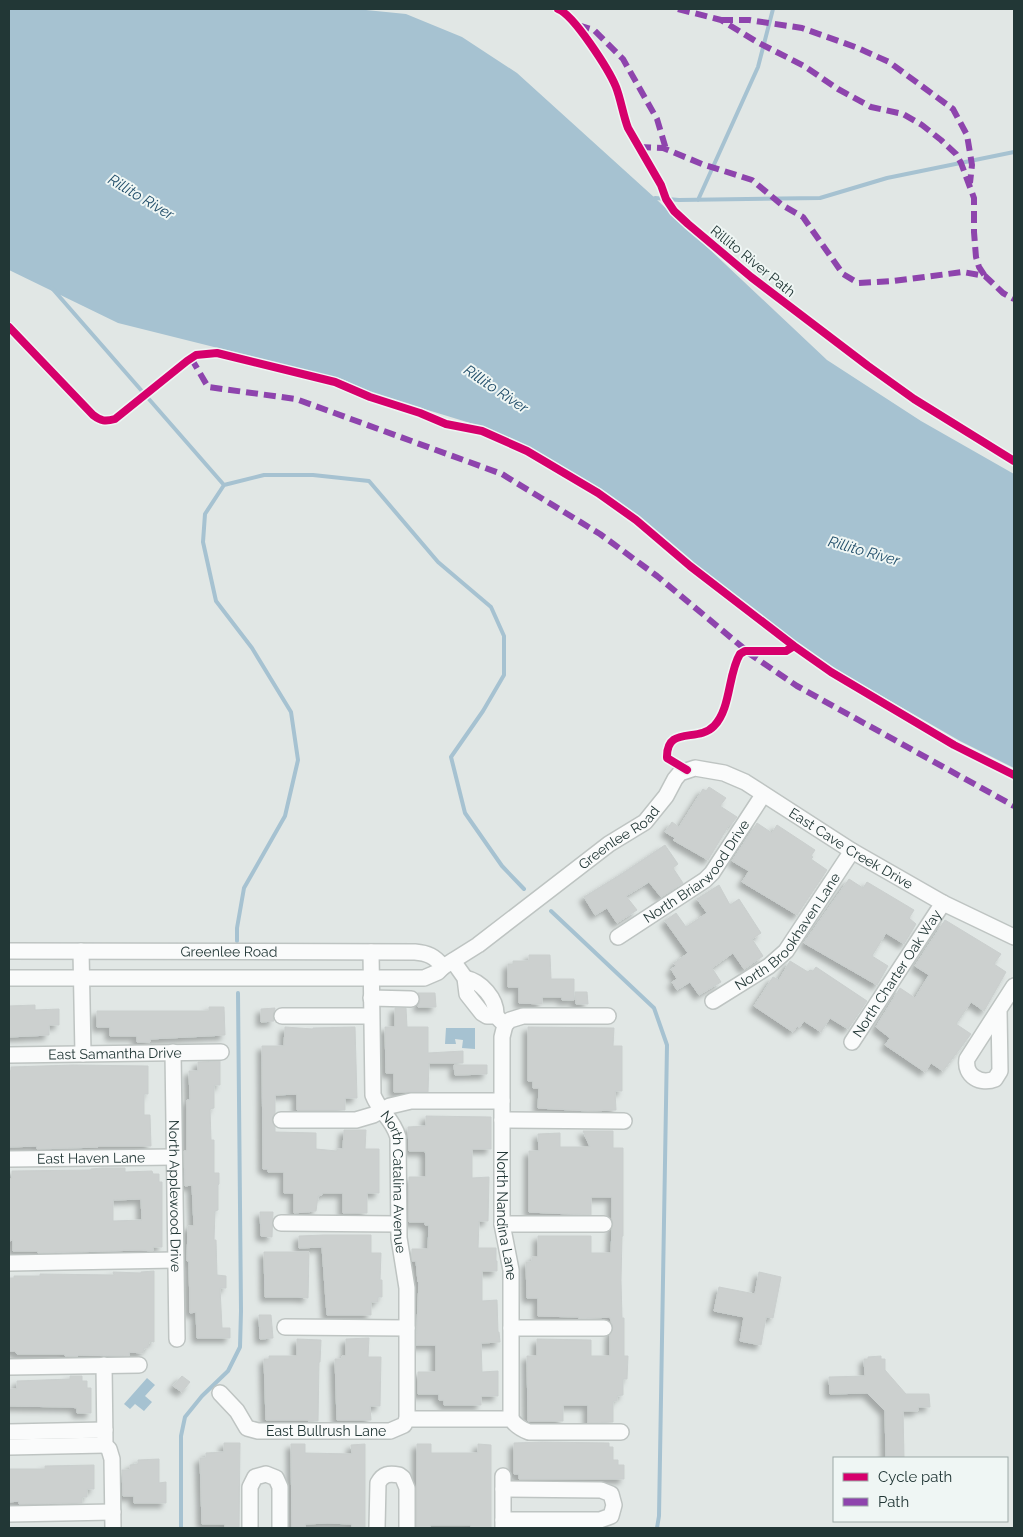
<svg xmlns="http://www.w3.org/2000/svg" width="1023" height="1537" viewBox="0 0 1023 1537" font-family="Raleway,sans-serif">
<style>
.water{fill:#a6c2d1}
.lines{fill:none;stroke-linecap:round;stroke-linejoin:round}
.stream{stroke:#a6c2d1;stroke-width:4}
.building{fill:#ccd0cf;stroke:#cacfce;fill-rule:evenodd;filter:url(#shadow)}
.minor-casing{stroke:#bec4c2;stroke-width:18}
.minor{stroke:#fafbfb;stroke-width:15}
.quiet{stroke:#8e44ad;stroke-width:6;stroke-dasharray:12 6;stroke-linecap:butt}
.cycleway-casing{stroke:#eff6f4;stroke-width:11}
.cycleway{stroke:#d6006c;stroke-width:8}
.labels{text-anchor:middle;stroke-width:4;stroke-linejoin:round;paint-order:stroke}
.street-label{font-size:14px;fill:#223736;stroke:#eff6f4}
.water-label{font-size:15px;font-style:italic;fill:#234f6b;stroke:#eff6f4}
</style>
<defs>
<filter id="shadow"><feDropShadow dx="-4.5" dy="4.5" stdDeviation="2.5" flood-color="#0004"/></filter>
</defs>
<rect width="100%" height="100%" fill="#e1e7e5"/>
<path class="water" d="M 9,9 L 356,9 L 406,14 L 462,37 L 517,73 L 655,198 L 827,360 L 921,421 L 1014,474 L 1014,768 L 960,741 L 814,657 L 711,578 L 639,517 L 531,448 L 480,426 L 372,393 L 342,379 L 118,323 L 9,270 Z
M 446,1028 L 475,1028 L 475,1049 L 462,1048 L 463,1040 L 455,1039 L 456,1044 L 445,1044 Z
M 147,1378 L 155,1385 L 145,1396 L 152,1402 L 144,1411 L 135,1404 L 130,1409 L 124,1404 Z"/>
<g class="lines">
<path class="stream" d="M 650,200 L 655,198 L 679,200 L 820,198 L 887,178 L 1014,152
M 698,200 L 758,67 L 773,9
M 51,287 L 224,485
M 551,911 L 654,1008 L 667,1045 L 659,1516 L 657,1528
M 237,941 L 237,928 L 244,888 L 285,816 L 298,760 L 291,712 L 252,648 L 216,601 L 203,542 L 205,514 L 224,485 L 264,475 L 313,475 L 369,481 L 438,562 L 491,607 L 504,636 L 504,675 L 483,711 L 451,757 L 465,813 L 502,866 L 524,889
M 181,1528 L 181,1436 L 185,1417 L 202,1396 L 228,1371 L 240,1347 L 241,1311 L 238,993"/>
</g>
<path class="building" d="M 709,787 L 726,798 L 720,806 L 737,817 L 730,826 L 729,825 L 708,860 L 673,840 L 675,838 L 665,832 L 672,822 L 679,827 L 703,789 L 706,791 Z
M 757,823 L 772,833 L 777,825 L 815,850 L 811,856 L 813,857 L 811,859 L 827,870 L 797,915 L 742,882 L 749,871 L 732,861 Z
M 665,845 L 678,864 L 673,868 L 683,883 L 661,897 L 649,882 L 626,896 L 637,910 L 617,923 L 607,908 L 595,915 L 584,897 L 623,873 Z
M 849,879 L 863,888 L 867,882 L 914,910 L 909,918 L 916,924 L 904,944 L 886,933 L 872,956 L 888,966 L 877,985 L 804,943 Z
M 719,885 L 730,905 L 739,899 L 761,933 L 752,939 L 763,956 L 744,969 L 733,953 L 712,968 L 721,982 L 699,995 L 690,982 L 677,990 L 672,982 L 677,979 L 671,969 L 676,966 L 674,963 L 688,953 L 665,921 L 676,913 L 686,927 L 707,913 L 697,899 Z
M 945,920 L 1001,954 L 994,964 L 1006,972 L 984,1011 L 971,1002 L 956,1024 L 971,1034 L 943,1071 L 931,1063 L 925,1072 L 885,1045 L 890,1038 L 876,1027 L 900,988 L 915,998 L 929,975 L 915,966 Z
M 529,955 L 550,955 L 551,979 L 574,979 L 574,1000 L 562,1000 L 562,997 L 542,997 L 542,1004 L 519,1003 L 519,987 L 508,987 L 508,964 L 513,964 L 513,961 L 529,961 Z
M 790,961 L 808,972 L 810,970 L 813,971 L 816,967 L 867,1001 L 848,1029 L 830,1018 L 821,1032 L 804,1021 L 799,1028 L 797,1026 L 793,1032 L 754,1006 L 773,977 L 779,980 Z
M 575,992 L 587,992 L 588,1004 L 576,1004 Z
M 418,993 L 435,993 L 436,1007 L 418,1007 L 420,999 Z
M 35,1005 L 35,1010 L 59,1009 L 59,1025 L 49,1025 L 49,1035 L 9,1037 L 9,1006 Z
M 209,1007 L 224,1007 L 225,1035 L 150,1039 L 150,1042 L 137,1042 L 137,1036 L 110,1036 L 110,1027 L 97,1027 L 97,1011 L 209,1011 Z
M 275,1008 L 273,1016 L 274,1021 L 261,1022 L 261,1009 Z
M 395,1008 L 406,1008 L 407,1027 L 428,1027 L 428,1053 L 463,1051 L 463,1063 L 429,1063 L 428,1092 L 394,1092 L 394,1073 L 386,1073 L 385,1027 L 395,1027 Z
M 285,1027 L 313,1029 L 313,1028 L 355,1027 L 357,1098 L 345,1098 L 345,1110 L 297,1110 L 297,1094 L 275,1095 L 275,1113 L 272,1120 L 275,1127 L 275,1132 L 316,1133 L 316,1149 L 337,1151 L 337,1149 L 343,1149 L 344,1130 L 366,1130 L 365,1149 L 379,1149 L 379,1193 L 367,1193 L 367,1213 L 343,1213 L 343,1193 L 322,1193 L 322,1195 L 318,1196 L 316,1211 L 294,1213 L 294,1193 L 284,1193 L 284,1172 L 268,1172 L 268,1169 L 263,1169 L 262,1046 L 284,1046 Z
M 528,1027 L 614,1028 L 613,1046 L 622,1046 L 622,1091 L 615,1091 L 616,1110 L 589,1111 L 538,1108 L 539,1088 L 533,1088 L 533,1081 L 528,1081 Z
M 220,1061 L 220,1085 L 214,1085 L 214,1108 L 210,1109 L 211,1140 L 214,1140 L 214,1173 L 219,1173 L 219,1184 L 218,1185 L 218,1210 L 215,1211 L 214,1240 L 216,1240 L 217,1275 L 226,1276 L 226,1288 L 220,1288 L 222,1328 L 230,1328 L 230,1338 L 197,1338 L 196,1312 L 190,1313 L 189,1261 L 187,1261 L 188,1226 L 194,1226 L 192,1185 L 185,1186 L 184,1151 L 187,1151 L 187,1100 L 190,1100 L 189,1071 L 198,1071 L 198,1062 Z
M 73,1065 L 148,1066 L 148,1094 L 144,1094 L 144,1115 L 150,1115 L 151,1146 L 98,1146 L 98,1147 L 37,1149 L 37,1146 L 9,1147 L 9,1071 L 11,1071 L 11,1067 Z
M 454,1065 L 487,1065 L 487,1074 L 455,1075 Z
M 426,1116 L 491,1117 L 491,1149 L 472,1149 L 472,1178 L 489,1177 L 488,1221 L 479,1221 L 478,1248 L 496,1248 L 496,1261 L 497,1261 L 497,1271 L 482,1271 L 482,1301 L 497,1300 L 498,1332 L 499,1332 L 500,1342 L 481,1343 L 482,1372 L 498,1371 L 498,1396 L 481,1396 L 481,1405 L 444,1405 L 444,1400 L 439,1400 L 439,1394 L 418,1394 L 418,1372 L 436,1372 L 436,1345 L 416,1345 L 419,1282 L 418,1282 L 416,1261 L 412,1261 L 412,1249 L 428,1249 L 429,1225 L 425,1225 L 425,1222 L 409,1222 L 409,1177 L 426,1177 L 426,1156 L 425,1151 L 409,1151 L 408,1127 L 426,1126 Z
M 583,1131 L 613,1131 L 613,1148 L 623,1148 L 623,1236 L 622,1236 L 621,1280 L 622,1318 L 624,1318 L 624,1356 L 628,1356 L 627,1379 L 623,1379 L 623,1395 L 617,1396 L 617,1401 L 613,1401 L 613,1422 L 588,1423 L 588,1405 L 563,1405 L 563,1421 L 528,1421 L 527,1356 L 537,1356 L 537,1339 L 591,1340 L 591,1356 L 610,1356 L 610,1335 L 613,1328 L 610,1317 L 579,1319 L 579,1317 L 538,1316 L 538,1298 L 527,1298 L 526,1262 L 532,1262 L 532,1257 L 538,1257 L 538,1236 L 591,1236 L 591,1253 L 611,1253 L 612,1229 L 613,1224 L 612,1219 L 612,1197 L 591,1197 L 591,1215 L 529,1212 L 529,1151 L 539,1151 L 538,1134 L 560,1133 L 560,1147 L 590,1147 Z
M 102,1168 L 125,1168 L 125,1172 L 152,1171 L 153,1174 L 159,1174 L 159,1182 L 162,1182 L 162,1247 L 153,1247 L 153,1251 L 140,1250 L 38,1253 L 38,1251 L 13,1251 L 13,1240 L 9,1241 L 9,1179 L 12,1179 L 12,1171 L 91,1170 L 91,1169 ZM 141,1199 L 142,1220 L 113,1221 L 113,1200 Z
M 260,1212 L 273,1212 L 272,1237 L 261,1236 Z
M 324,1235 L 371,1235 L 371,1253 L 381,1253 L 380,1280 L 382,1280 L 382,1297 L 378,1297 L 378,1302 L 371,1302 L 371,1315 L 327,1315 L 322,1247 L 299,1248 L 299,1236 Z
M 264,1252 L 309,1252 L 308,1298 L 297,1297 L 265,1297 Z
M 154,1271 L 154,1342 L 149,1341 L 148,1348 L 144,1348 L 143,1353 L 129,1352 L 129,1356 L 78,1355 L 78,1356 L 65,1356 L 65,1354 L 17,1354 L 15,1351 L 9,1351 L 9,1278 L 14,1278 L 14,1276 L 40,1276 L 40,1274 L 114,1275 L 113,1272 L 141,1273 L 141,1272 Z
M 759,1272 L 781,1277 L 773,1318 L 766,1317 L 761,1345 L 740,1341 L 744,1317 L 714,1311 L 719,1287 L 755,1294 Z
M 259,1315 L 271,1315 L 273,1338 L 260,1339 Z
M 369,1338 L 368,1357 L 381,1357 L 380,1406 L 370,1406 L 371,1420 L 337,1420 L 335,1359 L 342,1359 L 342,1356 L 346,1356 L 346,1339 Z
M 297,1339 L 321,1340 L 320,1362 L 319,1362 L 318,1421 L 308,1421 L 308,1420 L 266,1420 L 264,1359 L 269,1359 L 269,1356 L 297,1356 Z
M 881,1356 L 881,1359 L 885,1359 L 885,1370 L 906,1394 L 929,1394 L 930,1407 L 918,1407 L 918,1411 L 903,1411 L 904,1457 L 886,1457 L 885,1411 L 867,1393 L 830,1394 L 829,1377 L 865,1376 L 864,1359 L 868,1359 L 868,1357 Z
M 70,1376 L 82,1376 L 82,1381 L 87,1381 L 87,1388 L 91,1388 L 91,1413 L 77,1413 L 77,1408 L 71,1407 L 9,1406 L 9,1389 L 17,1389 L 17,1381 L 70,1379 Z
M 182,1376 L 190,1382 L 182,1392 L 173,1386 Z
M 542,1442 L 609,1443 L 609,1447 L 613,1447 L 613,1460 L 618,1460 L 618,1465 L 624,1465 L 624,1479 L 519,1479 L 519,1474 L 514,1474 L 514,1443 Z
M 224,1443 L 240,1443 L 239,1528 L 225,1528 L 225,1524 L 202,1524 L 200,1458 L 206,1458 L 206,1453 L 224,1452 Z
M 291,1444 L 305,1444 L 305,1453 L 352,1454 L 351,1445 L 365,1444 L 365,1528 L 352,1528 L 352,1524 L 328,1523 L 305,1524 L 305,1528 L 292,1528 Z
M 417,1444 L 431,1444 L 431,1453 L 478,1453 L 478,1444 L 491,1445 L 491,1528 L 471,1528 L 471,1525 L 430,1525 L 430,1528 L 417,1528 Z
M 159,1459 L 159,1483 L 166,1482 L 166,1503 L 134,1503 L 134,1496 L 123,1496 L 122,1470 L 130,1470 L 130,1465 L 138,1464 L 138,1460 Z
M 94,1465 L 94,1489 L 87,1489 L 87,1497 L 82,1497 L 82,1503 L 19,1504 L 19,1501 L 9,1502 L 9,1469 L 45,1469 L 45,1466 Z"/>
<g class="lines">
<g class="minor-casing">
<g id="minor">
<path id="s1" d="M 618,937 L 705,880 L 712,873 L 763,795"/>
<path id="s2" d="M 9,951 L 415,952 C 427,953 435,956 443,967"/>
<path d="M 81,951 L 83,1054"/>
<path id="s3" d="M 371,952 L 373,1095 C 380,1113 392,1117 398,1137 L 399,1238 L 407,1288 L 407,1419"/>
<path id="s4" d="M 453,961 L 465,978 L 467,994 L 482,1013 L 487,1016 L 496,1016 L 505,1025 L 502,1037 L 502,1224 L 511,1270 L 511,1419"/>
<path id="s5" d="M 9,978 L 424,978 L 438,972 L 443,967 L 478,945 L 609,844 L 645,822 L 666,796 L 675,779 L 680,773 L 695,768 L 724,773 L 745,782 L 852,851 L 943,903 L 1014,937"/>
<path d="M 465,978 C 481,981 497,999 496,1016"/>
<path d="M 371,998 L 411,999"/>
<path id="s6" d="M 713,1001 L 769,966 L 786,951 L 852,851"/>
<path d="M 999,1010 L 1000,1071 L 995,1079 C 981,1085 964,1076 967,1059 L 1014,986"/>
<path d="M 282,1016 L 371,1016"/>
<path d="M 505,1025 L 510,1020 L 523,1016 L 608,1016"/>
<path id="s7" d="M 852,1042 L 943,903"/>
<path id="s8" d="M 173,1052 L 177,1339"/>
<path id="s9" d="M 9,1055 L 221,1052"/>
<path d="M 281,1120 L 356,1120 L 373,1115 L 390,1106 L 411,1101 L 502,1101"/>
<path d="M 502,1120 L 624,1121"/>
<path id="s10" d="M 9,1159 L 174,1157"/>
<path d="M 281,1223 L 398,1224"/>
<path d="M 502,1224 L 604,1224"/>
<path d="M 9,1263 L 175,1260"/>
<path d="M 285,1327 L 407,1328"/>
<path d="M 511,1328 L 604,1328"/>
<path d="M 104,1365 L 105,1445 L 109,1449 L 112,1459 L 113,1528"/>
<path d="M 9,1367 L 139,1365"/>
<path id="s11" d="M 220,1393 L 237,1411 L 247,1428 L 258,1431 L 390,1431 L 404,1425 L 407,1419 L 511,1419 C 516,1426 521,1429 529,1432 L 621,1432"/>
<path d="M 9,1432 L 105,1430"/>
<path d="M 9,1447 L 105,1445"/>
<path d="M 9,1514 L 113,1512"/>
<path d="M 503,1520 L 600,1520 L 611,1516 L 614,1505 L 611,1494 L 601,1490 L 503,1489"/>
<path d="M 250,1528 L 250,1487 L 255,1477 L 266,1474 L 276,1478 L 280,1487 L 280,1528"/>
<path d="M 377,1528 L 378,1483 C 383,1474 389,1473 399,1475 L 403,1478 L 407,1488 L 407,1528"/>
<path d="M 503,1528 L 503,1476"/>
</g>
</g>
<use href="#minor" class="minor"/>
<path class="quiet" d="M 678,9 L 721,20 L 757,42 L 804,66 L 838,89 L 871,107 L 903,114 L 922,125 L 941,140 L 956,154 L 961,163 L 974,198 L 974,232 L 976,257 L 979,267 L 985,276
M 721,20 L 749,20 L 802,28 L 858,48 L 889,62 L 953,109 L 967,135 L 972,165 L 970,183
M 578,25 L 594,30 L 623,59 L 657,119 L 666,149
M 639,147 L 663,148 L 702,164 L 752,180 L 782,205 L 803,217 L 843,274 L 858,283 L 893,281 L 963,272 L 985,276 L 1003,293 L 1014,299
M 191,358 L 208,387 L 296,399 L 502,474 L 600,534 L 657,576 L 747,651
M 747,652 L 797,686 L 1014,806"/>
<g class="cycleway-casing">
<path id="cycleway" d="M 558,9 C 574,15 609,70 616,87 C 621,100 623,115 628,128 L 661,185 L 666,199 L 674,211 L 688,224 L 751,277 L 868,366 L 914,399 L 1014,461
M 9,327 L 93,415 C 101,421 105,422 115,419 L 187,361 L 196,355 L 217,353 L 335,382 L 370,397 L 420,413 L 446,424 L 482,431 L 527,451 L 598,493 L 636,520 L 690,566 L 794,646 L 831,672 L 954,745 L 1014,775
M 687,770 L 667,758 C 666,725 698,743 714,726 C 731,709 728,673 740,654 L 745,651 L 786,651 L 794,646"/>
</g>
<use href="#cycleway" class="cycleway"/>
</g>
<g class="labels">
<g class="street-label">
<text transform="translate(753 261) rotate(39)" y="5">Rillito River Path</text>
<text dy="5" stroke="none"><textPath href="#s5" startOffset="656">Greenlee Road</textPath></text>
<text dy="5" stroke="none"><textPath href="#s5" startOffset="940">East Cave Creek Drive</textPath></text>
<text dy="5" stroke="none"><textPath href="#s1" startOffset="104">North Briarwood Drive</textPath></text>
<text dy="5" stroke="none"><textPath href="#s6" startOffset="104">North Brookhaven Lane</textPath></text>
<text dy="5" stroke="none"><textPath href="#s2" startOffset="220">Greenlee Road</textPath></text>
<text dy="5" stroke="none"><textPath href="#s7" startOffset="82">North Charter Oak Way</textPath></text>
<text dy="5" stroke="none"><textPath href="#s9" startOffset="106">East Samantha Drive</textPath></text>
<text dy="5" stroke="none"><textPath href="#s10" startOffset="82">East Haven Lane</textPath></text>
<text dy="5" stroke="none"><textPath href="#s3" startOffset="236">North Catalina Avenue</textPath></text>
<text dy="5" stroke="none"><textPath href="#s8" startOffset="144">North Applewood Drive</textPath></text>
<text dy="5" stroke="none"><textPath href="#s4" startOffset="280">North Nandina Lane</textPath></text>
<text dy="5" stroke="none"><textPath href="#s11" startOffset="124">East Bullrush Lane</textPath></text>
</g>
<g class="water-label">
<text transform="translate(141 197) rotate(31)" y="5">Rillito River</text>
<text transform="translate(496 389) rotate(34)" y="5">Rillito River</text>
<text transform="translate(864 551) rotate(16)" y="5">Rillito River</text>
</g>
</g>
<rect width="1023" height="1537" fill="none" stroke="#223736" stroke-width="20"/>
<rect x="833" y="1457" width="175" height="65" fill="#eff6f4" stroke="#9daaa8"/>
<rect x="843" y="1473" width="25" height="8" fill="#d6006c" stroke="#9daaa8"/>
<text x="878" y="1482" font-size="15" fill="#223736">Cycle path</text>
<rect x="843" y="1498" width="25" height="8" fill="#8e44ad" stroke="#9daaa8"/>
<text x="878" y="1507" font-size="15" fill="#223736">Path</text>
</svg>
